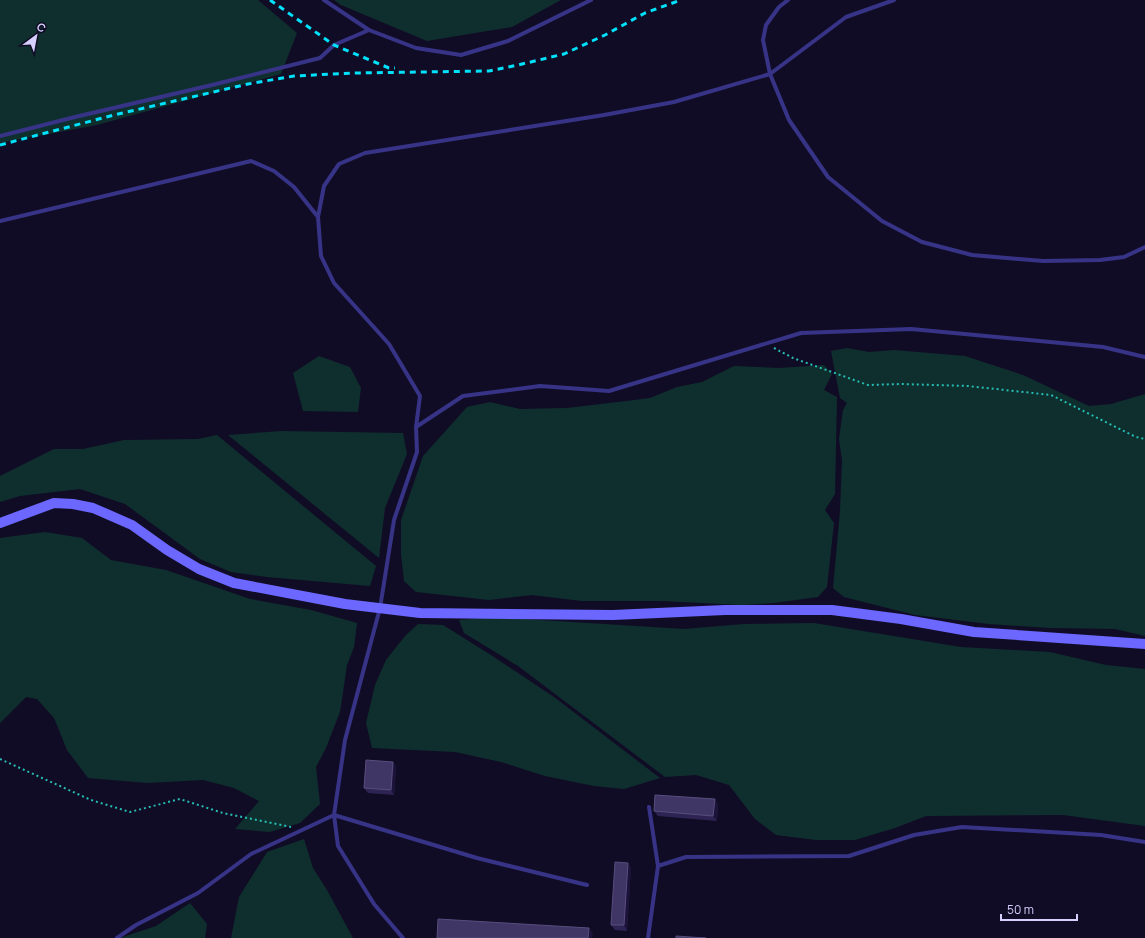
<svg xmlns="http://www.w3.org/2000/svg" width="1145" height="938" viewBox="0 0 1145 938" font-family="Manrope,sans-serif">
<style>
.green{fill:#0f2f2e}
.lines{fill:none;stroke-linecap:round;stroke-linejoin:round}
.path{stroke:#25beb5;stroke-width:2;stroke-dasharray:2 3;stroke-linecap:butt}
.lane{stroke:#373487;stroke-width:4}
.secondary{stroke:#6b67ff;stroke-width:10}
.rail{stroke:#00e1fb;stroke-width:3;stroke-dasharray:6 5;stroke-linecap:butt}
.wall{fill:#2e2454}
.shaded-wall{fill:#1b1339}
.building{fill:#403666;stroke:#574e7e}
</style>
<rect width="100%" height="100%" fill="#110c25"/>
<path class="green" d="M 0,0 L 258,0 L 297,33 L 281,74 L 97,125 L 0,143 Z
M 334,0 L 561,0 L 512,27 L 427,41 L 341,5 Z
M 847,348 L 869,352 L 894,350 L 965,356 L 1023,375 L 1089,406 L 1111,404 L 1145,394 L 1145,636 L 1115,629 L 1050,628 L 989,624 L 915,615 L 844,597 L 833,588 L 840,511 L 842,460 L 839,439 L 843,410 L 847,403 L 840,398 L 831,351 Z
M 319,356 L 350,367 L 361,388 L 358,412 L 303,411 L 293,373 Z
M 824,365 L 832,374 L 824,390 L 837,397 L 835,494 L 825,510 L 834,523 L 827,587 L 818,597 L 774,603 L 742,605 L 662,601 L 582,601 L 532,595 L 489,600 L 416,592 L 404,581 L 401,554 L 401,520 L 423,456 L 467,407 L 490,402 L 520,409 L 567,408 L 618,402 L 650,398 L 677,387 L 702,382 L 734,366 L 779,368 Z
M 281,431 L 403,433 L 407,454 L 385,508 L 379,558 L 228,435 Z
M 217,435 L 376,566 L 370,586 L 267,577 L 231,572 L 200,559 L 125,504 L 80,489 L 20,496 L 0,502 L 0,476 L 54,449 L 83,449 L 124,440 L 198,439 Z
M 45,532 L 82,538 L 111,560 L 166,570 L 250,599 L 311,610 L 357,623 L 354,647 L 347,665 L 340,712 L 326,748 L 316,767 L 320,804 L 300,823 L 270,832 L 235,829 L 259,801 L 234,788 L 203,780 L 148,783 L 88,778 L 67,750 L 54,718 L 37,699 L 26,697 L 0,723 L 0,538 Z
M 491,617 L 684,629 L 744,624 L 814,623 L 961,647 L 1050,652 L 1106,665 L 1145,669 L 1145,826 L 1063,815 L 926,816 L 895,828 L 855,840 L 816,840 L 776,835 L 755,819 L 729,785 L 696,775 L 665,777 L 518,666 L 464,633 L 459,620 Z
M 418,624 L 443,625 L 491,655 L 554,697 L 660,778 L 624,789 L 594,786 L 545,776 L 501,762 L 455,752 L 372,748 L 366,723 L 375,685 L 386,660 L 405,636 Z
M 304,839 L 313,868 L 327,890 L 353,938 L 231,938 L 239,897 L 267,852 Z
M 190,903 L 207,924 L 205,938 L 120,938 L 156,926 Z"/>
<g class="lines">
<path class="path" d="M 774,348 L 793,358 L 868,385 L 901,384 L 968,386 L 1051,395 L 1136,437 L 1145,439
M 0,759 L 91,800 L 130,812 L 180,799 L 223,813 L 291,827"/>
<path class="lane" d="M 324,0 L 369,30 L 416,48 L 461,55 L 508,41 L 591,0
M 788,0 L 779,7 L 766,25 L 763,40 L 770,74 L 789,120 L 828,177 L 882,221 L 922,242 L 972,255 L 1043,261 L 1100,260 L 1124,257 L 1145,247
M 0,136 L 75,117 L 212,85 L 320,58 L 334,45 L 369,30
M 0,221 L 251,161 L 274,171 L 294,187 L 318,217
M 416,427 L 463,396 L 540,386 L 609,391 L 801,333 L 911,329 L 1103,347 L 1145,357
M 658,866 L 686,857 L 849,856 L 914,835 L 962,827 L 1101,835 L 1145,842
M 117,938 L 136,925 L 198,893 L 251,854 L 334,815 L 477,858 L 587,885
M 403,938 L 374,904 L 338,846 L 334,815 L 345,740 L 380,608 L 394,520 L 417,452 L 416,427 L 420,396 L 389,344 L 334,283 L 321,256 L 318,217 L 324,186 L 339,164 L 365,153 L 604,115 L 674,102 L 770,74 L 846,17 L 894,0
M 648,938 L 658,866 L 649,807"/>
<path class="secondary" d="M 0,523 L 54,503 L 73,504 L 93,508 L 132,525 L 167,550 L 199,569 L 234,583 L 345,604 L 420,613 L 613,615 L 725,610 L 832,610 L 901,619 L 974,632 L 1145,644"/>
<path class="rail" d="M 270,0 L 334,45 L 389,68 L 395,68
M 0,145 L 114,115 L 248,84 L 294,76 L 353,73 L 489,71 L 518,65 L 564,54 L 605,35 L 645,13 L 681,0"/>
</g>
<path class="wall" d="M 393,762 L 396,767 L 394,795 L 368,793 L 364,788 Z
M 718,805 L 717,821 L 658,816 L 654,811 Z
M 628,863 L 631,868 L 627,931 L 615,930 L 611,925 Z"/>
<path class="shaded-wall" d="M 393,762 L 396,767 L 394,795 L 391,790 Z
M 715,799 L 718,805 L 717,821 L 713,816 Z
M 628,863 L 631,868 L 627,931 L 624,925 Z
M 589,928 L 593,933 L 592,938 L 588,938 Z"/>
<path class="building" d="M 366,760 L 393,762 L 391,790 L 364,788 Z
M 655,795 L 715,799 L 713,816 L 654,811 Z
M 615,862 L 628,863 L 624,925 L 611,925 Z
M 438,919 L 589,928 L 588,938 L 437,938 Z
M 676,936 L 706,938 L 676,938 Z"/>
<g transform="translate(36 36) rotate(32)" stroke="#110c25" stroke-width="3" paint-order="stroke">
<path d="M0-3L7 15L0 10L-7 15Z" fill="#d6d0ff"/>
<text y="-6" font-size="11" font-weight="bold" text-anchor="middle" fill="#d6d0ff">С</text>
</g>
<path d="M1001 914v6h76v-6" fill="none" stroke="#d6d0ff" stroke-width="2"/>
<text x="1007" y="914" font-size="12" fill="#d6d0ff" stroke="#110c25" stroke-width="3" paint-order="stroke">50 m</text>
</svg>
